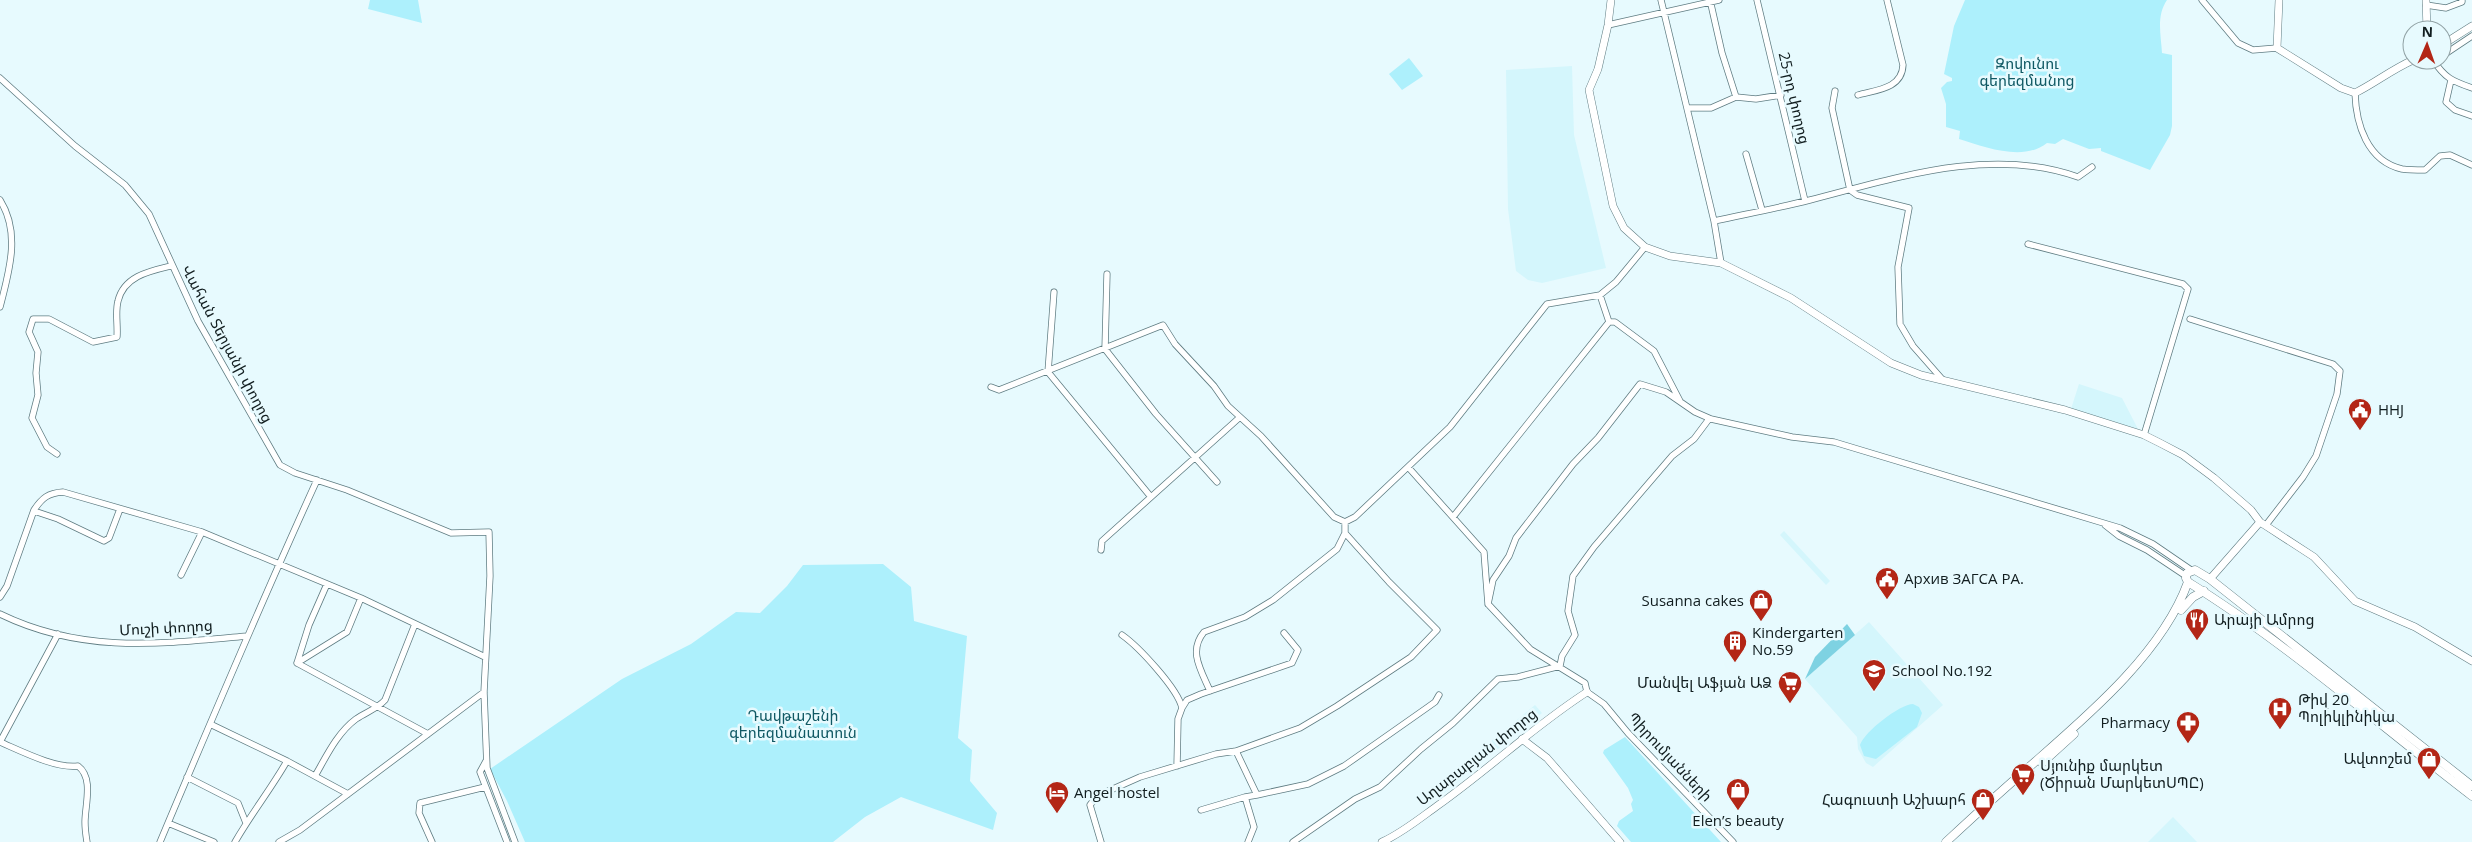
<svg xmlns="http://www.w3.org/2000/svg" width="2472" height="842" viewBox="0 0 2472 842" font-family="'Open Sans','Noto Sans Armenian',sans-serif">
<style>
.built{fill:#d4f6fc}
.green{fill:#adf0fc}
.forest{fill:#7ed2e2}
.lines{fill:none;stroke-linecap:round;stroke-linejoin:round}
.minor-casing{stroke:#5f7c82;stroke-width:7}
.tertiary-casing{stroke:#5f7c82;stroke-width:8}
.secondary-casing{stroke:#5f7c82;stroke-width:9}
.minor{stroke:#fff;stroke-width:5.5}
.tertiary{stroke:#fff;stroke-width:7}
.secondary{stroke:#fff;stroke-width:8}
.labels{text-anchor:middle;stroke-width:5;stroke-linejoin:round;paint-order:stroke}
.park-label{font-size:15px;fill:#105964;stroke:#e7fafe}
.street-label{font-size:15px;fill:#111d1f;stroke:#e7fafe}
.poi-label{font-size:15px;fill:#111d1f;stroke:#e7fafe;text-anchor:start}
</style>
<rect width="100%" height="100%" fill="#e7fafe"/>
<path class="built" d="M 1572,66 L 1574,135 L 1606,268 L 1542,283 L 1528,280 L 1516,271 L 1508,209 L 1506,70 Z
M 2079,384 L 2122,398 L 2138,429 L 2071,409 Z
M 1784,531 L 1830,581 L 1826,585 L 1780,535 Z
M 1869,622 L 1943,705 L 1873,767 L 1866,763 L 1858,749 L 1857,737 L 1805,679 Z
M 1535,705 L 1542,713 L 1444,793 L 1438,785 Z
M 2173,817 L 2197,842 L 2148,842 Z"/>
<path class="green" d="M 370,0 L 418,0 L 422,23 L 368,9 Z
M 1965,0 L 2167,0 C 2156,16 2161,35 2162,53 L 2172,55 L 2172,126 L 2170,135 L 2150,170 L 2101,151 L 2101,148 L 2089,149 L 2063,139 L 2055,144 L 2047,143 C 2023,162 1985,147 1959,139 L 1960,131 L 1946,127 L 1946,104 L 1941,88 L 1947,82 L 1952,81 L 1952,78 L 1944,74 L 1954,26 Z
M 1409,58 L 1423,76 L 1402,90 L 1389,74 Z
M 883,564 L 911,587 L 914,621 L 967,636 L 958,738 L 972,750 L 970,781 L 997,813 L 993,830 L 901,797 L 865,817 L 833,842 L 525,842 L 507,801 L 490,769 L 622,679 L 691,644 L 736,612 L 760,613 L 787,586 L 803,565 Z
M 1913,704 L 1919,707 L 1922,713 L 1917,727 L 1876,759 L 1864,756 L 1860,745 C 1864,732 1900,704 1913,704 Z
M 1625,737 L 1721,842 L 1631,842 L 1617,826 L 1619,821 L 1633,811 L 1631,804 L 1633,800 L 1628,788 L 1603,753 L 1604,750 Z"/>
<path class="forest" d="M 1847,624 L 1855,635 L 1805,679 L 1815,657 Z"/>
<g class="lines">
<g class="minor-casing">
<path id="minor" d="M 1661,0 L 1714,221 L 1721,263
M 1710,0 L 1722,53 L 1736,97
M 1757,0 L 1805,201
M 2202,0 L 2238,43 L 2253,50 L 2277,48
M 2426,5 L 2446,8 L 2462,2 L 2462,0
M 1608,25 L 1719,0
M 2442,56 L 2472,36
M 2433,60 C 2445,78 2452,81 2472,88
M 0,78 L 75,146 L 125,185 L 149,214 L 198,321 L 280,465 L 295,473 L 347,490 L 451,533 L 489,532 L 490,576 L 484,692 L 487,768 L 515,842
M 2451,80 L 2446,102 L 2455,110 L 2472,116
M 1835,91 L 1832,108 L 1850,190 L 1857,195 L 1909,208 L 1898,267 L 1900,324 L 1913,346 L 1942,379
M 2355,93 C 2356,124 2367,161 2402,169 C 2409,170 2417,170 2425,170 L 2440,156 L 2450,155 L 2472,165
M 1858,95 C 1876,90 1902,89 1903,65 L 1887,0
M 1688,108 L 1711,108 L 1736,97 L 1756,99 L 1781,95
M 1746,154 L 1762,210
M 0,200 C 21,233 9,272 0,307
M 1714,221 C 1746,214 1778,208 1810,200 C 1896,178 1991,146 2078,177 L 2092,167
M 2028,244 L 2183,284 L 2188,289 L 2144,435
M 1107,274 L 1105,349 L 1156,414 L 1217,482
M 1054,292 L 1048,372 L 1151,497
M 2190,319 L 2333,364 L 2340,371 L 2337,394 L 2316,456 L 2303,477 L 2266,525
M 1609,322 L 1615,322 L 1654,351 L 1680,401
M 991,387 L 999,390 L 1163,325 L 1175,344 L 1214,386 L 1228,406 L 1261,436 L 1334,517 L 1345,522
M 57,454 L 47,447 L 32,418 L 38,395 L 36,373 L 38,352 L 29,332 L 33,319 L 49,319 L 93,342 L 117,337 C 118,325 115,312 118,301 C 124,276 150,271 171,266
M 1408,467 L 1484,552 L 1488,604 L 1530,649 L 1585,683 L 1587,692 L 1604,704 L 1628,733 L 1733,842
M 34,511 L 58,519 L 104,541 L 109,538 L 120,509
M 1453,517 L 1609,322 L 1600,295
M 1345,522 L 1355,517 L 1450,427 L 1547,304 L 1600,295 L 1616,282 L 1645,247
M 2105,525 L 2119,536 L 2147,550 L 2186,576
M 1101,550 L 1102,541 L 1239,418
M 181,575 L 202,532
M 0,597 L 7,586 L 34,510 C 42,498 48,493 63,492 L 202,532 L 361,598 L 485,657
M 1488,604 L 1493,580 L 1509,556 L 1516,538 L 1573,464 L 1598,438 L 1640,384 L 1666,392 L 1695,412 L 1711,419 L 1792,437 L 1834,442 L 2120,528 L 2153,544 L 2191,570
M 0,614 C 82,654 160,644 247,636
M 1122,635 C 1139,647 1178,689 1182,708 L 1187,700 L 1201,694 L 1292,663 L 1298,650 L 1284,633
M 297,663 L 428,734
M 297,663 L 347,632 L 361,598
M 297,663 L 309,625 L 327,584
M 1210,691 C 1201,670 1188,651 1204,632 L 1245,617 L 1273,600 L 1337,549 L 1345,533
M 210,724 L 287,761 C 271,789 251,814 235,842
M 0,742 C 21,751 56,769 78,766 C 94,778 85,805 85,822 C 85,829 86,836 87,842
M 0,742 L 58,634
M 1236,751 L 1257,795 L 1245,797 L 1254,827 L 1248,842
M 287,761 L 348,794
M 486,761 L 480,772 L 507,842
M 1177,766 L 1178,719 L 1182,708
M 315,776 C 326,757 337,733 356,719 C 366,712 377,709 385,700 L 415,624
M 187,777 L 238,803 L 246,823
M 1257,795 L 1308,784 L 1344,766 L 1428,707 L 1435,702 L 1439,695
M 1201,810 L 1245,797
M 168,823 L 214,842
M 160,842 C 211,721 262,600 317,480
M 279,842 L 300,830 L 484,692
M 432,842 L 419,813 L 420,803 L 485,787
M 1101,842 L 1090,805 L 1097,796 L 1140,777 L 1216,754 L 1236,751 L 1300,728 L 1337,706 L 1411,657 L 1437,630 L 1389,582 L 1345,533 L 1345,522
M 1293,842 L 1355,799 L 1380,787 L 1421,749 L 1453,723 L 1498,679 L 1518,677 L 1560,666 L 1562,656 L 1575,635 L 1568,611 L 1573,576 L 1594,547 L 1672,456 L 1694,439 L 1709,419"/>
</g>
<g class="tertiary-casing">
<path id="tertiary" d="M 1611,0 L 1608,25 L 1598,69 L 1589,90 L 1613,206 L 1624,228 L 1645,247 L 1670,256 L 1721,263 L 1791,298 L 1891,363 L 1921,375 L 2065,410 L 2144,435 L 2160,443 L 2183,455 L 2214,478 L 2251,510 L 2260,522 L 2314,557 L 2355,601 L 2415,627 L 2472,661
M 2279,0 L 2277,48 L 2341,88 L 2355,93 C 2375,83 2391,70 2413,60
M 2426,0 L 2427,30
M 2442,45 L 2472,26
M 2210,579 L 2260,522
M 1522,739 L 1547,758 L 1620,842
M 1382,842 C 1402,833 1419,819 1437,806 C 1488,770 1534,726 1587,692"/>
</g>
<g class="secondary-casing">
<path id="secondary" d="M 2181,610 L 2193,597 L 2204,591
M 2042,763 L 2074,734
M 2472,786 L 2210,579 L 2195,570 L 2187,573 L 2186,578 L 2188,582 C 2288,644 2378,724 2472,796
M 1946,842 C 1973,817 2000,792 2028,768 C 2085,718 2162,654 2188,582"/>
</g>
<use href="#minor" class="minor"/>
<use href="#tertiary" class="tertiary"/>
<use href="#secondary" class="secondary"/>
</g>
<defs>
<g id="civic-pin" transform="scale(1.25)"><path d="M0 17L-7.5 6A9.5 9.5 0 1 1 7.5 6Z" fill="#b32616" stroke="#e7fafe"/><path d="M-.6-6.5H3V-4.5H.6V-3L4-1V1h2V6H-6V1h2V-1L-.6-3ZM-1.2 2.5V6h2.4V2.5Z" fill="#fff"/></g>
<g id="shop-pin" transform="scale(1.25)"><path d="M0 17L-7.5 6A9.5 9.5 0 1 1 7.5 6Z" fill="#b32616" stroke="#e7fafe"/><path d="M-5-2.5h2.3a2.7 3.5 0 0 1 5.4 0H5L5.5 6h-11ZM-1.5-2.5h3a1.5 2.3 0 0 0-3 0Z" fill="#fff"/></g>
<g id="restaurant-pin" transform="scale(1.25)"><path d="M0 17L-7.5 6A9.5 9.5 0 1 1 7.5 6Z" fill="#b32616" stroke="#e7fafe"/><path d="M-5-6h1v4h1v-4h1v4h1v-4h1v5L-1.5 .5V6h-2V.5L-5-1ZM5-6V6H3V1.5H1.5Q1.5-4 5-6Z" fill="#fff"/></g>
<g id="building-pin" transform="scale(1.25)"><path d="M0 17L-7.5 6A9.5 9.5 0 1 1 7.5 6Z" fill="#b32616" stroke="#e7fafe"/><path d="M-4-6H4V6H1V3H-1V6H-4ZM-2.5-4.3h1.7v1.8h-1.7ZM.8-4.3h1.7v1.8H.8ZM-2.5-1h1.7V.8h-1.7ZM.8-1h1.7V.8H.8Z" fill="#fff"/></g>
<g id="school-pin" transform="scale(1.25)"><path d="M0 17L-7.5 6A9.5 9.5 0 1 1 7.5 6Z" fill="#b32616" stroke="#e7fafe"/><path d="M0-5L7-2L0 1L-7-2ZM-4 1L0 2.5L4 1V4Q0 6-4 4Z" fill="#fff"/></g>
<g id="supermarket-pin" transform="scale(1.25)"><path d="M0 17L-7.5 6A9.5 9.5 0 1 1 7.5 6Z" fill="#b32616" stroke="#e7fafe"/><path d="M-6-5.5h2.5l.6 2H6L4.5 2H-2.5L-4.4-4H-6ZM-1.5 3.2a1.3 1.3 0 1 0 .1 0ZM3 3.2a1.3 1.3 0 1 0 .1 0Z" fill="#fff"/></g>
<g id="hospital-pin" transform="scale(1.25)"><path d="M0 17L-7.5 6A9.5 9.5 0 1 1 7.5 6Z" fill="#b32616" stroke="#e7fafe"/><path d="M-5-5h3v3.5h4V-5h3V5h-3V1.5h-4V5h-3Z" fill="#fff"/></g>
<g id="pharmacy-pin" transform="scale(1.25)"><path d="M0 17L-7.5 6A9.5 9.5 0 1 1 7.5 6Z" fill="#b32616" stroke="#e7fafe"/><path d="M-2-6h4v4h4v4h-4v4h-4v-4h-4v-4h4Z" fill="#fff"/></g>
<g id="hotel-pin" transform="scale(1.25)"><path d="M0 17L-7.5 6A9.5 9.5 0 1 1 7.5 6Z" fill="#b32616" stroke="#e7fafe"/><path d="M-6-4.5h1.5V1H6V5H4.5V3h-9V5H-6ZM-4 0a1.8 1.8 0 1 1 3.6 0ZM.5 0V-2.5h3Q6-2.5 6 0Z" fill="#fff"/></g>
</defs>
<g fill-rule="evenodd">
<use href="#civic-pin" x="2360" y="410"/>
<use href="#civic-pin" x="1887" y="579"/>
<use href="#shop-pin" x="1761" y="601"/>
<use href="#restaurant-pin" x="2197" y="620"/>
<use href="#building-pin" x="1735" y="642"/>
<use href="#school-pin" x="1874" y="671"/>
<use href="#supermarket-pin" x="1790" y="683"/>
<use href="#hospital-pin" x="2280" y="709"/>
<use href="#pharmacy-pin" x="2188" y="723"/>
<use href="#shop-pin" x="2429" y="759"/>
<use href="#supermarket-pin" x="2023" y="775"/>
<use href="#shop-pin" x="1738" y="790"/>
<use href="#hotel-pin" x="1057" y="793"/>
<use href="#shop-pin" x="1983" y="800"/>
</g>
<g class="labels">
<g class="park-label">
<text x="2027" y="69">Զովունու<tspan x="2027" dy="17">գերեզմանոց</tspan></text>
<text x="793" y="721">Դավթաշենի<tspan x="793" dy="17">գերեզմանատուն</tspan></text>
</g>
<g class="street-label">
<text transform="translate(1794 98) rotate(77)" y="5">25-րդ փողոց</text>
<text transform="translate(227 344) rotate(62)" y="5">Վահան Տերյանի փողոց</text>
<text transform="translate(166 628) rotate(-3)" y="5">Մուշի փողոց</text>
<text transform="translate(1477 757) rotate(-38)" y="5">Աղաբաբյան փողոց</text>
<text transform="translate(1670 757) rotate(47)" y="5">Պիրումյանների</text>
</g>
<g class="poi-label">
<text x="2378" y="415">HHJ</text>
<text x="1904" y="584">Архив ЗАГСА РА.</text>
<text x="1744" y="606" text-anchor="end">Susanna cakes</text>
<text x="2214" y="625">Արայի Ամրոց</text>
<text x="1752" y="638">Kindergarten<tspan x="1752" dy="17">No.59</tspan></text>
<text x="1892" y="676">School No.192</text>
<text x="1772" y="688" text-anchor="end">Մանվել Աֆյան ԱՁ</text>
<text x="2298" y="705">Թիվ 20<tspan x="2298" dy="17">Պոլիկլինիկա</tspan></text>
<text x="2170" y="728" text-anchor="end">Pharmacy</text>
<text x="2412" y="764" text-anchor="end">Ավտոշեմ</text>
<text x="2040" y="771">Սյունիք մարկետ<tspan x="2040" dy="17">(Ծիրան ՄարկետՍՊԸ)</tspan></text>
<text x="1074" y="798">Angel hostel</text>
<text x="1966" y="805" text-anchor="end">Հագուստի Աշխարհ</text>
<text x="1738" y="826" text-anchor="middle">Elen’s beauty</text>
</g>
</g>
<g transform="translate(2427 45) rotate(2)"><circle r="24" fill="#e7fafe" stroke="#91a2a5"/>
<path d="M0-4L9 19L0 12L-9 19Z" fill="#b32616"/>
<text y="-8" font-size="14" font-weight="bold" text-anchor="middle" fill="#111d1f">N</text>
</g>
</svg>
